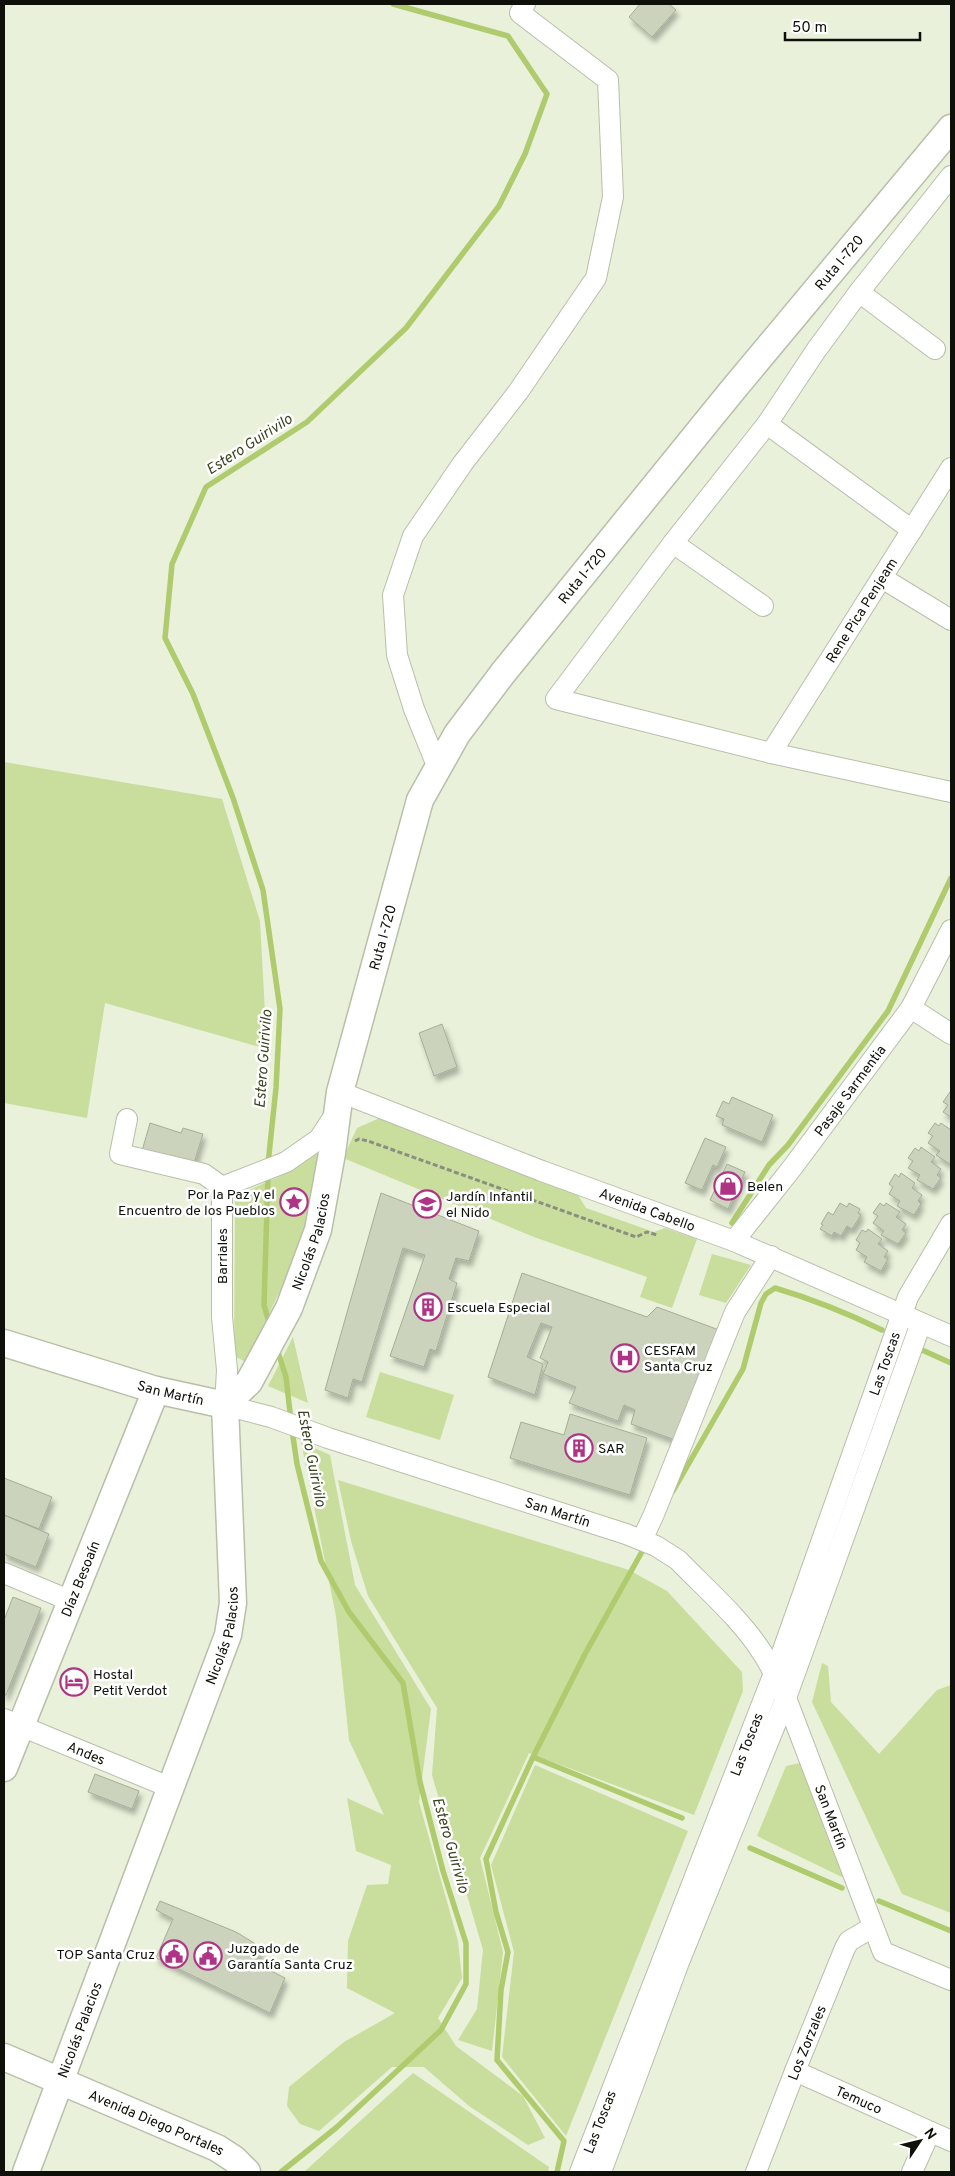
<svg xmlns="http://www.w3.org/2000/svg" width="955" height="2176" viewBox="0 0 955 2176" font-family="Overpass,sans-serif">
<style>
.green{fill:#c9dd9d}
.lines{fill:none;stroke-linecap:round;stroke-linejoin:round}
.stream{stroke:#b0cb6e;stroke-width:5.5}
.building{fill:#cbd3bd;stroke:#a5ad97;filter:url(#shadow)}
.minor-casing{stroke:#b8bfa9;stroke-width:22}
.major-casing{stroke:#b8bfa9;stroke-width:29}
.path{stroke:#8a8f7f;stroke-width:3;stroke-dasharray:5 2.5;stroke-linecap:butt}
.minor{stroke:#fff;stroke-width:20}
.major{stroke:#fff;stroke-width:26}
.labels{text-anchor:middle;stroke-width:5;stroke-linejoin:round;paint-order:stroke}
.street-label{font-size:14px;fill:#0e1009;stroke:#fff}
.poi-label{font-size:14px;fill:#0e1009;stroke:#fff;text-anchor:start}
.water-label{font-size:15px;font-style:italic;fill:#39431d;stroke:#fff}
</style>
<defs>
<filter id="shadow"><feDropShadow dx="3" dy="5.5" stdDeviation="2.5" flood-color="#0004"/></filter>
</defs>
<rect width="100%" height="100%" fill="#e9f1da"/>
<path class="green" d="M 4,762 L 222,799 L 260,921 L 267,1049 L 105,1003 L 87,1118 L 4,1103 Z
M 382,1117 L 578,1195 L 586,1208 L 654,1232 L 665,1228 L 697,1239 L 672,1308 L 640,1297 L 647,1277 L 534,1237 L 343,1158 L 357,1128 Z
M 317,1153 L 309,1230 L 246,1362 L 234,1356 L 235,1202 L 247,1191 L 287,1173 L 302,1158 Z
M 712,1254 L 751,1265 L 726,1303 L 699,1295 Z
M 293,1337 L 308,1403 L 268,1386 Z
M 380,1372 L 454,1395 L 440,1440 L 366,1417 Z
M 301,1442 L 330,1455 L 355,1585 L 431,1709 L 419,1802 L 458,1941 L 462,1978 L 438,2018 L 456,2046 L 523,2096 L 545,2138 L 528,2145 L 469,2106 L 424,2067 L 392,2067 L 319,2131 L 300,2124 L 287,2106 L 289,2087 L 344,2042 L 395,2013 L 347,1988 L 348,1941 L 367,1885 L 388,1884 L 391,1865 L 356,1851 L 347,1798 L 384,1815 L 349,1740 L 336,1616 Z
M 338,1480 L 629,1570 L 667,1591 L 742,1672 L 743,1691 L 694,1815 L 529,1753 L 480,1858 L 503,1952 L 492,2051 L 458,2040 L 477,2009 L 483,1950 L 432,1775 L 437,1708 L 368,1596 L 351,1541 Z
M 822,1663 L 828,1666 L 831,1702 L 879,1754 L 937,1690 L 951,1685 L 951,1913 L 902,1894 L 812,1702 Z
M 800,1763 L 846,1879 L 757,1836 L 786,1766 Z
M 535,1765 L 688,1831 L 566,2136 L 502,2057 L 514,1952 L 491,1865 Z
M 413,2073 L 549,2167 L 548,2172 L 304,2172 Z"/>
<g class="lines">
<path class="stream" d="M 268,1164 L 276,1088 L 280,1009 L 263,890 L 233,798 L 193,694 L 165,638 L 172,564 L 206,487 L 307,422 L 406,328 L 499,206 L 525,154 L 547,94 L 508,36 L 393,4
M 268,1174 L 264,1305 L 270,1326
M 732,1223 L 769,1165 L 788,1145 L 888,1011 L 951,878
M 277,1349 L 286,1377 L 291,1421
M 922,1350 L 951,1363
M 673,1491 L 743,1369 L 761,1303 L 766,1294 L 775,1288 C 812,1299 847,1313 882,1330
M 533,1757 L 682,1818
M 750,1848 L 842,1888
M 879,1901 L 951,1931
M 281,2172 L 337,2127 L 441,2030 L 466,1984 L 466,1943 L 443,1871 L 420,1782 L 403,1683 L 349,1612 L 321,1561 L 297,1464 L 292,1430
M 557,2172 L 564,2141 L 497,2060 L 501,1990 L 508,1952 L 496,1912 L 486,1859 L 533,1757 L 585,1654 L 644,1548"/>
</g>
<path class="building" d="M 640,4 L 669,4 L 676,10 L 652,37 L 629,17 Z
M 442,1024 L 457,1067 L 434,1076 L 419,1033 Z
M 950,1092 L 951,1093 L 951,1117 L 943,1112 L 948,1105 L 943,1102 Z
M 732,1097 L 773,1115 L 762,1142 L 722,1125 L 724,1119 L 716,1116 L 723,1101 L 729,1104 Z
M 150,1123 L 181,1133 L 183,1128 L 203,1134 L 195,1160 L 190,1164 L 142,1151 Z
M 935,1123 L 939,1126 L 941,1123 L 951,1130 L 951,1163 L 948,1163 L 936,1155 L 940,1151 L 928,1143 L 933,1136 L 928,1133 Z
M 705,1138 L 726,1147 L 717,1167 L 713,1165 L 702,1190 L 685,1183 Z
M 921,1147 L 935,1157 L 931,1162 L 941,1169 L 937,1175 L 941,1178 L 933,1189 L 917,1180 L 920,1175 L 908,1168 L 913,1161 L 908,1158 L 915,1148 L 919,1151 Z
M 727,1164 L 745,1172 L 728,1209 L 710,1200 Z
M 901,1173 L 915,1183 L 912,1188 L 922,1195 L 918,1201 L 921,1204 L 914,1215 L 897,1206 L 900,1201 L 889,1194 L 893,1187 L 889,1184 L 895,1174 L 899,1177 Z
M 381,1193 L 479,1231 L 469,1261 L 456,1258 L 449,1279 L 457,1283 L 436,1351 L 430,1349 L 424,1367 L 390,1356 L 425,1255 L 403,1248 L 362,1382 L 353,1379 L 348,1398 L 325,1390 Z
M 840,1203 L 847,1207 L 849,1203 L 860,1209 L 858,1213 L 861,1215 L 852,1229 L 847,1226 L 841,1236 L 834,1232 L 832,1236 L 820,1229 L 823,1225 L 821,1224 L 828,1212 L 833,1215 Z
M 880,1203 L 884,1206 L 886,1203 L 900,1212 L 896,1217 L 906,1224 L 902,1230 L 906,1233 L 898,1244 L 881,1235 L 884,1231 L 873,1223 L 878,1216 L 873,1213 Z
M 868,1229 L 882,1239 L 878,1244 L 888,1251 L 884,1257 L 888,1259 L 881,1271 L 864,1262 L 867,1257 L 856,1250 L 860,1243 L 856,1240 L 862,1230 L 866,1232 Z
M 522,1273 L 647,1317 L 657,1307 L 719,1330 L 678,1441 L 631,1424 L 635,1410 L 624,1405 L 618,1421 L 569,1403 L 576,1387 L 543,1374 L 548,1362 L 540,1358 L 552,1327 L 541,1323 L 527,1357 L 543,1364 L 535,1395 L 488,1377 Z
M 570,1414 L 647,1438 L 630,1495 L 510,1458 L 521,1422 L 564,1435 Z
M 4,1478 L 52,1497 L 39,1529 L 4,1515 Z
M 4,1515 L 49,1534 L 36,1567 L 4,1554 Z
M 13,1597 L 41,1608 L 6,1695 L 4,1695 L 4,1620 Z
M 95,1774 L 139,1791 L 132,1809 L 88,1792 Z
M 160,1901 L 236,1932 L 254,1943 L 261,1953 L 255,1963 L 285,1978 L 270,2013 L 156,1958 L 173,1919 L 156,1910 Z"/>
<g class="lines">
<g class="minor-casing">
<g id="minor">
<path d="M 951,176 L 859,292 L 817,349 L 767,424 L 673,543 L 556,699 L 771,753 L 951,792"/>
<path d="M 859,292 L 935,349"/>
<path d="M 767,424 L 912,530"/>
<path d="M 673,543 L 763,606"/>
<path d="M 882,578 L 951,620"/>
<path id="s1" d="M 771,753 L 951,468"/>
<path d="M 438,768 L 414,709 L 397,655 L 393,595 L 413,536 L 463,463 L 518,392 L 596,278 L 613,197 L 608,80 L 520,13 L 525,4"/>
<path d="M 911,1008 L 951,1034"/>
<path id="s2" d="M 340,1092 L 542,1171 L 734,1241 L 951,1336"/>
<path id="s3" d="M 336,1113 L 319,1139 L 286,1162 L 222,1187 L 222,1317 L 227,1370 L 225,1405 L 271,1417 L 328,1438 L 626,1534 L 656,1546 L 678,1560 C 706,1589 742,1620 763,1654 C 772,1668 779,1683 786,1698 L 883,1952 L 951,1980"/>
<path d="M 127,1119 L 120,1154 L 204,1174 L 222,1187"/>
<path id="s4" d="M 734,1241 L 792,1168 L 911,1008 L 951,930"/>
<path d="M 642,1540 L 654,1514 L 735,1312 L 771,1256"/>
<path d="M 4,1573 L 71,1601"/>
<path id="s5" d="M 4,1719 L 169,1787"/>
<path id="s6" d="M 795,2071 L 951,2141"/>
<path id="s7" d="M 580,2172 L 783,1650 L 908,1297 L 951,1224"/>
<path d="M 601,2172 L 679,1962 L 786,1698 L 921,1323"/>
<path id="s8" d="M 756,2172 L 795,2071 L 845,1948 L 849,1941 L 873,1927"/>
<path d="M 912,2172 L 930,2132"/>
</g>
</g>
<g class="major-casing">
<g id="major">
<path id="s9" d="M 4,1343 L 156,1390 L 225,1405"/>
<path id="s10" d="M 4,1768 L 156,1390"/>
<path id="s11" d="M 4,2057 L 217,2148 L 234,2159 L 247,2172"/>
<path id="s12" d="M 26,2172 L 228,1635 L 233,1603 L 225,1405 L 249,1382 L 289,1308 L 318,1230 L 332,1153 L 340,1092 L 420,800 L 457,734 L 503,673 L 731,392 L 951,128"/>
</g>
</g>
<path class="path" d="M 355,1141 L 359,1139 L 368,1141 L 636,1237 L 647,1232 L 657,1235"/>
<use href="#minor" class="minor"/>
<use href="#major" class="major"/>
</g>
<defs>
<g id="shop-ring" transform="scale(1.4375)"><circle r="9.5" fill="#fff" stroke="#af3485" stroke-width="1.5"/><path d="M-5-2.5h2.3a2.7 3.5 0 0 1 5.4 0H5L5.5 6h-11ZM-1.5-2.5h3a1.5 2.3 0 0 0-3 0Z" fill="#af3485"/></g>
<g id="sight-ring" transform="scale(1.4375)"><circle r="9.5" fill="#fff" stroke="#af3485" stroke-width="1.5"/><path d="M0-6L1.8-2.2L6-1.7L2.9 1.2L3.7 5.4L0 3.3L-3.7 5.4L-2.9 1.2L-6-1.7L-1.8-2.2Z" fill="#af3485"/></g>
<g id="school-ring" transform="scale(1.4375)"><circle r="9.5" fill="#fff" stroke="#af3485" stroke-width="1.5"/><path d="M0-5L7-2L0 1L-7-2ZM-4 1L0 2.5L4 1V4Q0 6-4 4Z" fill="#af3485"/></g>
<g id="building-ring" transform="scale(1.4375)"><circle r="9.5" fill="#fff" stroke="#af3485" stroke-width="1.5"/><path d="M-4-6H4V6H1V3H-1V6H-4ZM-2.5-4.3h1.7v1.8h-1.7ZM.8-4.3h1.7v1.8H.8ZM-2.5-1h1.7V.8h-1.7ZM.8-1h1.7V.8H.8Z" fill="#af3485"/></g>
<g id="hospital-ring" transform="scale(1.4375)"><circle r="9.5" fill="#fff" stroke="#af3485" stroke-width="1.5"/><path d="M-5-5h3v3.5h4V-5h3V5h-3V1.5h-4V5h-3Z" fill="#af3485"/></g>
<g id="hotel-ring" transform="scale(1.4375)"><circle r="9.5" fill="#fff" stroke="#af3485" stroke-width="1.5"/><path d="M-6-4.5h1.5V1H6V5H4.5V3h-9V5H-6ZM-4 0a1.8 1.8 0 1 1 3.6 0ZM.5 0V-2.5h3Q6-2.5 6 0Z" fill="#af3485"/></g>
<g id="civic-ring" transform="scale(1.4375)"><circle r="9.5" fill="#fff" stroke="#af3485" stroke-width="1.5"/><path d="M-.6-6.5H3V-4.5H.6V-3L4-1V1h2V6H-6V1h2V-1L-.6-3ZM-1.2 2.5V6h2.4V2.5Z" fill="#af3485"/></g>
</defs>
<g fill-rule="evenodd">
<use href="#shop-ring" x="728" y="1186"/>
<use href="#sight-ring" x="294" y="1202"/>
<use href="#school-ring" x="427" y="1204"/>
<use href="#building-ring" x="428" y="1307"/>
<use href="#hospital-ring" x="625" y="1358"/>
<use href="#building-ring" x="579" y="1448"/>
<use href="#hotel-ring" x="74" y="1682"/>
<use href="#civic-ring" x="174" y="1954"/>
<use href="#civic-ring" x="208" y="1956"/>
</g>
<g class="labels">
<g class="street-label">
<text dy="5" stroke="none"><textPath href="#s12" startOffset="2130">Ruta I-720</textPath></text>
<text dy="5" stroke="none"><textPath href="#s12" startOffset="1725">Ruta I-720</textPath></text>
<text dy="5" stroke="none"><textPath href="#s1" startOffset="169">Rene Pica Penjeam</textPath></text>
<text dy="5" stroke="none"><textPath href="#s12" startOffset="1305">Ruta I-720</textPath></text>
<text dy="5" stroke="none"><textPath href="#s4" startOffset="190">Pasaje Sarmentia</textPath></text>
<text dy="5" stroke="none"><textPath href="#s2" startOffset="329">Avenida Cabello</textPath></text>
<text dy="5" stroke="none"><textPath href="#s12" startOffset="992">Nicolás Palacios</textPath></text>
<text transform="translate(222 1256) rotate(-90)" y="5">Barriales</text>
<text dy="5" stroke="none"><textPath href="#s7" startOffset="864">Las Toscas</textPath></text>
<text dy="5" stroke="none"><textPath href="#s9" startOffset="174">San Martín</textPath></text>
<text dy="5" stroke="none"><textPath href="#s3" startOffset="708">San Martín</textPath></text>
<text dy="5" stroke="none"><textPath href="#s10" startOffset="204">Díaz Besoaín</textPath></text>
<text dy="5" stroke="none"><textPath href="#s12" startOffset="572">Nicolás Palacios</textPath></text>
<text dy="5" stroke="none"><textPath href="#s7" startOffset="459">Las Toscas</textPath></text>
<text dy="5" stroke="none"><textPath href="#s5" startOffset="89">Andes</textPath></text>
<text dy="5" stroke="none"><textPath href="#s3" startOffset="1142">San Martín</textPath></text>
<text dy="5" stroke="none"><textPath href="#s12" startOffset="152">Nicolás Palacios</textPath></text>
<text dy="5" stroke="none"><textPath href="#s8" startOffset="139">Los Zorzales</textPath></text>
<text dy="5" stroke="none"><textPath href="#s6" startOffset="70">Temuco</textPath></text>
<text dy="5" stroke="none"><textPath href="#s7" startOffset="54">Las Toscas</textPath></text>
<text dy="5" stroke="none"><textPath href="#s11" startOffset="166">Avenida Diego Portales</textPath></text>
</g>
<g class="poi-label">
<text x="747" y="1191">Belen</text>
<text x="275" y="1199" text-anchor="end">Por la Paz y el<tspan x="275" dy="16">Encuentro de los Pueblos</tspan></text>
<text x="446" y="1201">Jardín Infantil<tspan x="446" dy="16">el Nido</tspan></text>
<text x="447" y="1312">Escuela Especial</text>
<text x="644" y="1355">CESFAM<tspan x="644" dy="16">Santa Cruz</tspan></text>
<text x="598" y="1453">SAR</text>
<text x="93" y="1679">Hostal<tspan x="93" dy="16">Petit Verdot</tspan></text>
<text x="227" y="1953">Juzgado de<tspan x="227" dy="16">Garantía Santa Cruz</tspan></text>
<text x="155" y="1959" text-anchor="end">TOP Santa Cruz</text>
</g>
<g class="water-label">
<text transform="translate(249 444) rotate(-33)" y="5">Estero Guirivilo</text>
<text transform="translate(263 1059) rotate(-86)" y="5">Estero Guirivilo</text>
<text transform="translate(312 1458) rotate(79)" y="5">Estero Guirivilo</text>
<text transform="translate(451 1845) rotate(74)" y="5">Estero Guirivilo</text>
</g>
</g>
<rect width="955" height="2176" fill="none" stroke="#0e1009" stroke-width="10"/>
<g transform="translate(920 2141) rotate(55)" stroke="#ffffff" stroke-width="4" paint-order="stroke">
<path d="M0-4L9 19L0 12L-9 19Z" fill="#0e1009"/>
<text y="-8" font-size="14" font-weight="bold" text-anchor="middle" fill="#0e1009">N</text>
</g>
<path d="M785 32v8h135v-8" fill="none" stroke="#0e1009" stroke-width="2.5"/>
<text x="792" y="32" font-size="15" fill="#0e1009" stroke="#ffffff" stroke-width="4" paint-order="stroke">50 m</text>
</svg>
